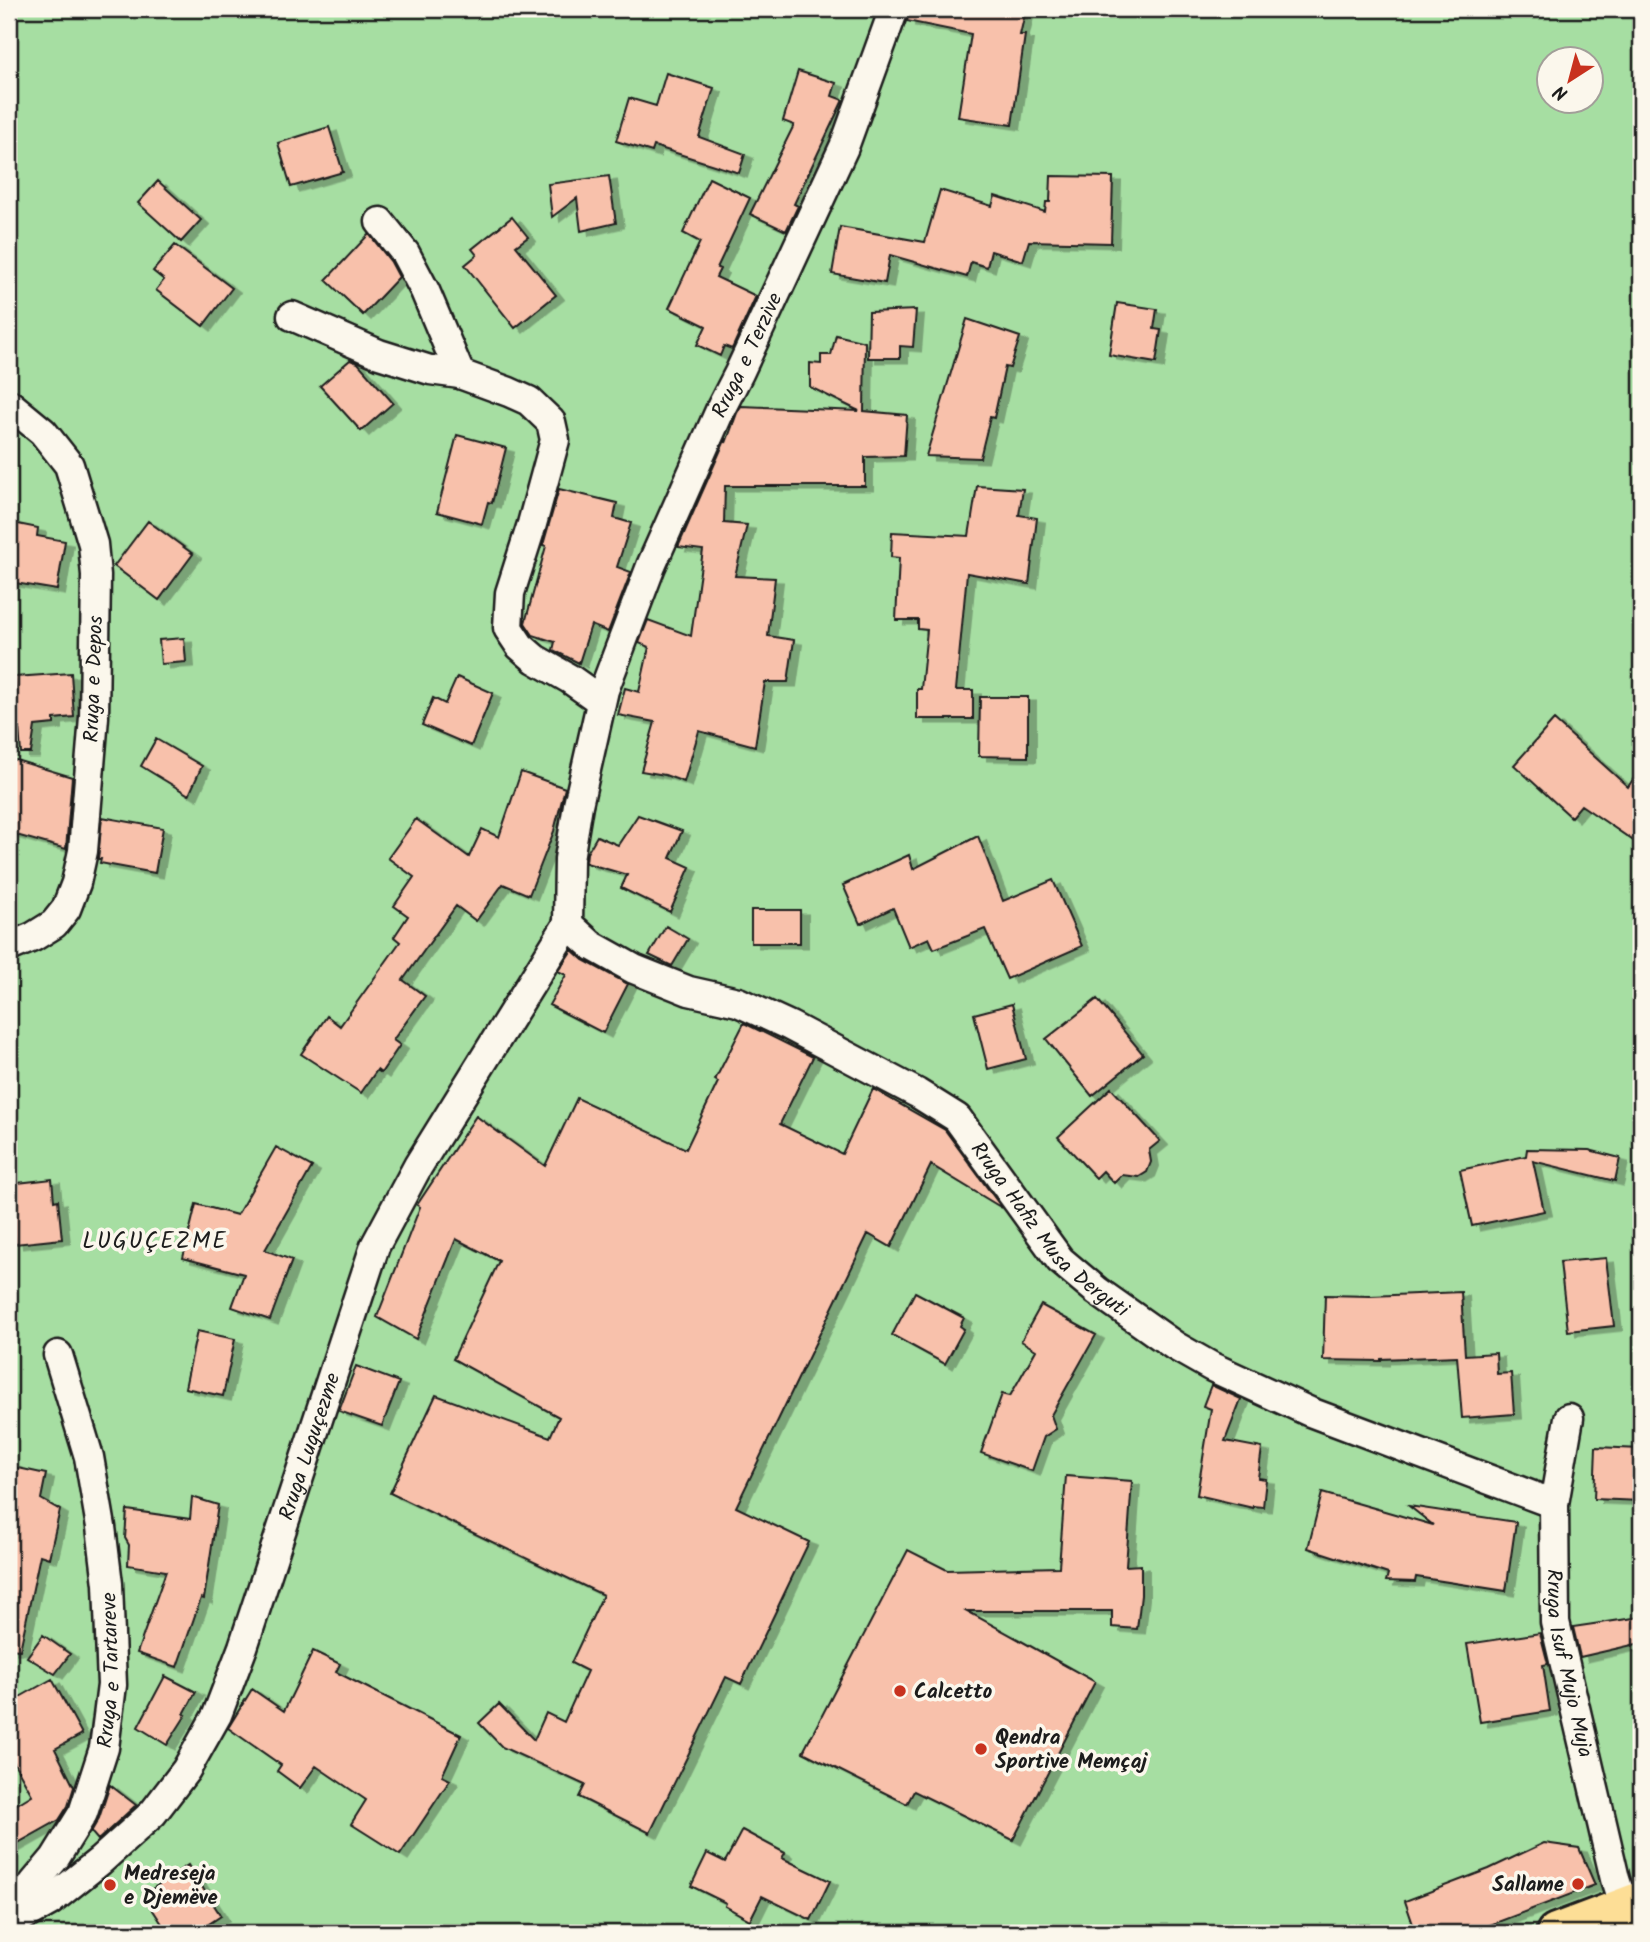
<svg xmlns="http://www.w3.org/2000/svg" width="1650" height="1942" viewBox="0 0 1650 1942" font-family="Kalam,sans-serif">
<style>
.green{fill:#a6dea2;stroke:#617d5f;stroke-width:2;fill-rule:evenodd}
.building{fill:#f8c1ab;stroke:#1c1c1c;stroke-width:2;filter:url(#shadow)}
.lines{fill:none;stroke-linecap:round;stroke-linejoin:round}
.minor-casing{stroke:#1c1c1c;stroke-width:33}
.primary-casing{stroke:#1c1c1c;stroke-width:44}
.minor{stroke:#fbf7ec;stroke-width:28}
.primary{stroke:#fdde96;stroke-width:38}
.poi-dot{fill:#c8321e;stroke:#fbf7ec;stroke-width:2.5}
.labels{text-anchor:middle;stroke-width:7;stroke-linejoin:round;paint-order:stroke}
.street-label{font-size:21px;fill:#1c1c1c;stroke:#fbf7ec}
.poi-label{font-size:21px;font-weight:bold;fill:#1c1c1c;stroke:#fbf7ec;text-anchor:start}
.neighbourhood-label{font-size:23px;letter-spacing:2px;fill:#1c1c1c;stroke:#fbf7ec}
</style>
<defs>
<filter id="shadow"><feDropShadow dx="8" dy="4.5" stdDeviation="0" flood-color="#0004"/></filter>
</defs>
<rect width="100%" height="100%" fill="#fae7d8"/>
<filter id="ink" filterUnits="userSpaceOnUse"><feTurbulence type="fractalNoise" baseFrequency=".0143" numOctaves="2"/><feDisplacementMap in="SourceGraphic" scale="14" xChannelSelector="R" yChannelSelector="G"/><feConvolveMatrix kernelMatrix="1 2 1 2 8 2 1 2 1" color-interpolation-filters="sRGB"/></filter>
<g filter="url(#ink)">
<path class="green" d="M 9,9 L 1641,9 L 1641,1893 L 1614,1899 L 1529,1933 L 9,1933 ZM 1548,60 L 1590,60 L 1590,102 L 1548,102 Z"/>
<path class="building" d="M 910,9 L 1026,9 L 1020,35 L 1025,35 L 1012,125 L 958,117 L 971,34 L 907,21 Z
M 798,71 L 836,83 L 832,96 L 843,100 L 794,204 L 798,206 L 786,231 L 750,214 L 794,125 L 783,121 Z
M 666,73 L 714,88 L 699,137 L 745,154 L 739,173 L 654,146 L 652,152 L 616,141 L 629,98 L 656,106 Z
M 329,127 L 343,172 L 291,187 L 278,143 Z
M 609,176 L 616,223 L 581,231 L 577,198 L 552,217 L 548,184 Z
M 1051,176 L 1113,177 L 1111,243 L 1029,241 L 1023,261 L 991,251 L 987,267 L 971,262 L 967,277 L 890,255 L 885,283 L 832,274 L 840,227 L 925,242 L 940,190 L 992,206 L 995,196 L 1045,212 L 1046,202 L 1050,202 Z
M 709,178 L 750,198 L 717,268 L 720,269 L 716,277 L 756,296 L 732,349 L 724,346 L 720,356 L 697,345 L 706,326 L 669,308 L 700,242 L 683,233 Z
M 158,181 L 201,220 L 181,242 L 138,203 Z
M 512,217 L 528,237 L 516,246 L 556,295 L 515,328 L 465,265 L 477,255 L 472,249 Z
M 369,234 L 391,262 L 399,277 L 363,315 L 326,280 Z
M 175,245 L 232,288 L 203,326 L 156,290 L 164,280 L 153,271 Z
M 1117,303 L 1157,309 L 1154,329 L 1161,330 L 1156,363 L 1109,355 Z
M 916,310 L 913,347 L 900,346 L 900,358 L 868,358 L 869,312 Z
M 967,319 L 1020,337 L 1010,368 L 1005,367 L 994,418 L 990,417 L 980,458 L 926,456 Z
M 836,335 L 865,342 L 864,411 L 907,415 L 904,456 L 865,457 L 865,486 L 725,486 L 724,523 L 747,525 L 735,576 L 775,578 L 768,636 L 794,640 L 788,682 L 765,682 L 755,746 L 699,731 L 684,782 L 665,775 L 641,771 L 655,722 L 618,715 L 625,688 L 639,692 L 649,647 L 639,643 L 648,620 L 691,636 L 703,550 L 678,547 L 726,438 L 726,443 L 737,413 L 741,406 L 859,411 L 810,387 L 810,363 L 821,364 L 821,355 L 831,355 Z
M 350,360 L 358,363 L 393,403 L 361,431 L 320,386 Z
M 457,435 L 506,448 L 492,503 L 488,502 L 482,524 L 437,512 Z
M 977,486 L 1023,489 L 1019,515 L 1037,518 L 1029,584 L 967,573 L 956,690 L 973,690 L 973,719 L 917,719 L 917,689 L 921,689 L 927,630 L 918,629 L 918,620 L 896,620 L 899,558 L 891,557 L 892,532 L 969,536 Z
M 559,489 L 617,503 L 614,518 L 631,523 L 617,567 L 631,572 L 608,632 L 591,625 L 579,663 L 553,650 L 555,642 L 533,635 L 525,623 L 546,546 L 543,545 Z
M 148,521 L 193,554 L 159,600 L 114,566 Z
M 13,523 L 38,528 L 37,536 L 65,541 L 57,590 L 9,582 L 9,548 Z
M 184,638 L 186,662 L 161,664 L 159,640 Z
M 71,673 L 74,717 L 54,719 L 54,724 L 35,726 L 31,753 L 21,753 L 19,727 L 11,727 L 9,700 L 17,700 L 15,677 Z
M 457,677 L 493,693 L 471,746 L 422,725 L 433,698 L 445,704 Z
M 980,697 L 1028,697 L 1028,757 L 979,756 Z
M 1554,720 L 1628,787 L 1641,767 L 1641,846 L 1581,805 L 1571,817 L 1514,765 Z
M 156,739 L 202,766 L 189,795 L 141,766 Z
M 9,758 L 72,777 L 66,849 L 9,833 Z
M 521,772 L 565,788 L 554,831 L 529,895 L 503,884 L 476,921 L 456,906 L 403,980 L 425,996 L 393,1040 L 400,1045 L 381,1073 L 377,1070 L 361,1093 L 301,1054 L 327,1016 L 340,1026 L 400,942 L 394,937 L 408,916 L 394,906 L 414,877 L 388,858 L 416,819 L 469,857 L 482,829 L 499,837 Z
M 638,815 L 682,831 L 670,858 L 690,867 L 670,912 L 621,888 L 627,875 L 586,863 L 587,853 L 597,836 L 618,845 Z
M 102,817 L 163,828 L 155,873 L 100,863 L 101,859 L 98,859 Z
M 978,836 L 1003,901 L 1053,880 L 1082,946 L 1007,979 L 985,929 L 934,949 L 929,938 L 909,947 L 893,908 L 860,924 L 843,885 L 909,855 L 913,869 Z
M 751,910 L 800,910 L 800,943 L 751,943 Z
M 666,926 L 688,939 L 672,966 L 649,955 Z
M 572,950 L 583,960 L 628,984 L 603,1033 L 549,1005 L 566,975 L 558,971 Z
M 1097,999 L 1143,1054 L 1092,1096 L 1046,1039 Z
M 1012,1004 L 1026,1059 L 988,1069 L 974,1014 Z
M 744,1023 L 813,1057 L 780,1124 L 842,1154 L 873,1089 L 945,1130 L 1002,1208 L 931,1165 L 891,1247 L 868,1234 L 736,1507 L 809,1542 L 741,1684 L 726,1677 L 650,1833 L 579,1797 L 585,1785 L 502,1747 L 479,1723 L 499,1704 L 534,1740 L 546,1713 L 564,1722 L 587,1671 L 571,1663 L 603,1595 L 390,1493 L 436,1395 L 550,1437 L 559,1417 L 453,1359 L 499,1261 L 456,1239 L 416,1339 L 377,1317 L 420,1207 L 417,1205 L 476,1116 L 545,1166 L 577,1098 L 686,1149 L 718,1082 L 715,1080 Z
M 1111,1088 L 1160,1141 L 1149,1150 L 1151,1162 L 1147,1172 L 1139,1177 L 1122,1175 L 1114,1183 L 1103,1171 L 1096,1178 L 1058,1137 Z
M 276,1147 L 312,1167 L 265,1250 L 292,1260 L 270,1320 L 232,1307 L 244,1274 L 183,1258 L 196,1204 L 237,1215 Z
M 1527,1149 L 1589,1150 L 1620,1158 L 1615,1181 L 1533,1161 L 1544,1211 L 1472,1226 L 1460,1170 L 1526,1156 Z
M 52,1179 L 54,1201 L 58,1200 L 62,1239 L 15,1244 L 9,1184 Z
M 1606,1258 L 1614,1326 L 1568,1331 L 1560,1262 Z
M 915,1292 L 964,1318 L 960,1326 L 964,1329 L 945,1364 L 892,1335 Z
M 1461,1292 L 1465,1355 L 1496,1353 L 1497,1374 L 1511,1373 L 1514,1414 L 1462,1418 L 1457,1356 L 1381,1359 L 1381,1361 L 1323,1360 L 1325,1295 L 1371,1296 Z
M 1041,1305 L 1096,1335 L 1051,1415 L 1056,1429 L 1044,1437 L 1032,1471 L 981,1453 L 1002,1394 L 1010,1396 L 1036,1350 L 1021,1341 Z
M 197,1331 L 235,1339 L 223,1396 L 185,1388 Z
M 356,1366 L 399,1382 L 382,1426 L 339,1411 Z
M 1211,1385 L 1241,1399 L 1225,1441 L 1262,1448 L 1258,1478 L 1266,1479 L 1263,1507 L 1253,1506 L 1253,1508 L 1197,1495 L 1211,1409 L 1203,1406 Z
M 1596,1447 L 1641,1449 L 1641,1501 L 1594,1499 Z
M 9,1466 L 46,1474 L 41,1499 L 60,1510 L 49,1558 L 40,1555 L 20,1650 L 9,1649 Z
M 1066,1476 L 1132,1481 L 1126,1566 L 1141,1565 L 1141,1595 L 1137,1629 L 1112,1627 L 1112,1611 L 967,1611 L 1095,1682 L 1013,1840 L 914,1791 L 907,1804 L 803,1752 L 908,1550 L 947,1570 L 1059,1567 Z
M 1322,1493 L 1433,1525 L 1409,1506 L 1516,1522 L 1506,1591 L 1416,1577 L 1415,1582 L 1386,1581 L 1388,1574 L 1308,1548 Z
M 192,1497 L 218,1505 L 204,1599 L 201,1598 L 177,1667 L 137,1653 L 166,1571 L 128,1565 L 129,1545 L 125,1538 L 127,1510 L 190,1519 Z
M 1641,1617 L 1641,1643 L 1580,1657 L 1573,1627 Z
M 1540,1633 L 1548,1664 L 1543,1665 L 1550,1711 L 1480,1722 L 1467,1644 Z
M 43,1635 L 70,1654 L 55,1674 L 27,1657 Z
M 313,1651 L 340,1664 L 336,1672 L 461,1735 L 442,1776 L 450,1780 L 400,1855 L 351,1824 L 366,1800 L 316,1766 L 300,1788 L 277,1771 L 281,1765 L 228,1728 L 252,1689 L 284,1711 Z
M 165,1676 L 196,1692 L 184,1714 L 186,1715 L 167,1745 L 138,1727 Z
M 52,1679 L 82,1734 L 55,1749 L 74,1787 L 68,1806 L 59,1820 L 9,1848 L 9,1809 L 32,1795 L 9,1754 L 9,1703 Z
M 110,1785 L 136,1805 L 98,1840 L 91,1832 L 99,1818 Z
M 742,1830 L 785,1853 L 782,1858 L 830,1881 L 811,1920 L 762,1896 L 750,1920 L 725,1906 L 726,1903 L 691,1886 L 707,1853 L 725,1862 Z
M 1544,1843 L 1579,1848 L 1595,1885 L 1469,1933 L 1416,1933 L 1405,1901 L 1489,1869 Z
M 188,1865 L 221,1916 L 195,1933 L 168,1933 L 143,1895 Z"/>
<g class="lines">
<g class="minor-casing">
<g id="minor">
<path d="M 380,222 L 405,253 L 425,291 L 460,374"/>
<path d="M 292,316 L 379,354 L 430,370 L 460,374 L 509,392 L 529,401 L 551,422 L 555,440 L 532,524 L 510,593 L 508,628 L 520,646 L 535,659 L 570,679 L 601,701"/>
<path d="M 9,404 L 43,432 L 69,465 L 93,544 L 96,575 L 94,717 L 83,851 L 76,883 L 66,909 L 54,924 L 33,937 L 9,947"/>
<path id="s1" d="M 568,924 L 591,945 L 634,969 L 689,991 L 738,1002 L 790,1026 L 917,1093 L 957,1118 L 1060,1260 L 1097,1291 L 1175,1346 L 1212,1367 L 1310,1412 L 1554,1504"/>
<path id="s2" d="M 568,924 L 569,859 L 578,805 L 604,690 L 651,566 L 722,406 L 739,373 L 844,147 L 894,9"/>
<path id="s3" d="M 1569,1418 L 1554,1504 L 1555,1622 L 1615,1879 L 1624,1907"/>
<path id="s4" d="M 9,1919 L 34,1883 L 55,1858 L 83,1813 L 104,1748 L 112,1685 L 108,1584 L 101,1527 L 89,1457 L 58,1355"/>
<path id="s5" d="M 9,1924 L 50,1901 L 100,1861 L 153,1813 L 186,1770 L 217,1715 L 243,1647 L 375,1246 L 418,1166 L 568,924"/>
</g>
</g>
<g class="primary-casing">
<path id="primary" d="M 1556,1933 L 1641,1901
M 1637,1933 L 1641,1932"/>
</g>
<use href="#minor" class="minor"/>
<use href="#primary" class="primary"/>
</g>
</g>
<g class="poi-dot">
<circle cx="900" cy="1691" r="7"/>
<circle cx="981" cy="1749" r="7"/>
<circle cx="1578" cy="1884" r="7"/>
<circle cx="110" cy="1885" r="7"/>
</g>
<g class="labels">
<g class="street-label">
<text dy="7" stroke="none"><textPath href="#s2" startOffset="602">Rruga e Terzive</textPath></text>
<text transform="translate(93 679) rotate(-88)" y="7">Rruga e Depos</text>
<text dy="7" stroke="none"><textPath href="#s1" startOffset="584">Rruga Hafiz Musa Derguti</textPath></text>
<text dy="7" stroke="none"><textPath href="#s5" startOffset="584">Rruga Luguçezme</textPath></text>
<text dy="7" stroke="none"><textPath href="#s3" startOffset="248">Rruga Isuf Mujo Muja</textPath></text>
<text dy="7" stroke="none"><textPath href="#s4" startOffset="276">Rruga e Tartareve</textPath></text>
</g>
<g class="poi-label">
<text x="914" y="1698">Calcetto</text>
<text x="995" y="1744">Qendra<tspan x="995" dy="24">Sportive Memçaj</tspan></text>
<text x="124" y="1880">Medreseja<tspan x="124" dy="24">e Djemëve</tspan></text>
<text x="1564" y="1891" text-anchor="end">Sallame</text>
</g>
<g class="neighbourhood-label">
<text x="155" y="1248">LUGUÇEZME</text>
</g>
</g>
<rect width="1650" height="1942" fill="none" stroke="#fbf7ec" stroke-width="35"/>
<rect x="18" y="18" width="1615" height="1907" fill="none" stroke="#1c1c1c" stroke-width="2.5" filter="url(#ink)"/>
<g transform="translate(1570 80) rotate(216)"><circle r="33" fill="#fbf7ec" stroke="#a29f99" stroke-width="2"/>
<path d="M0-5L12 26L0 18L-12 26Z" fill="#c8321e"/>
<text y="-10" font-size="19" font-weight="bold" text-anchor="middle" fill="#1c1c1c">N</text>
</g>
</svg>
